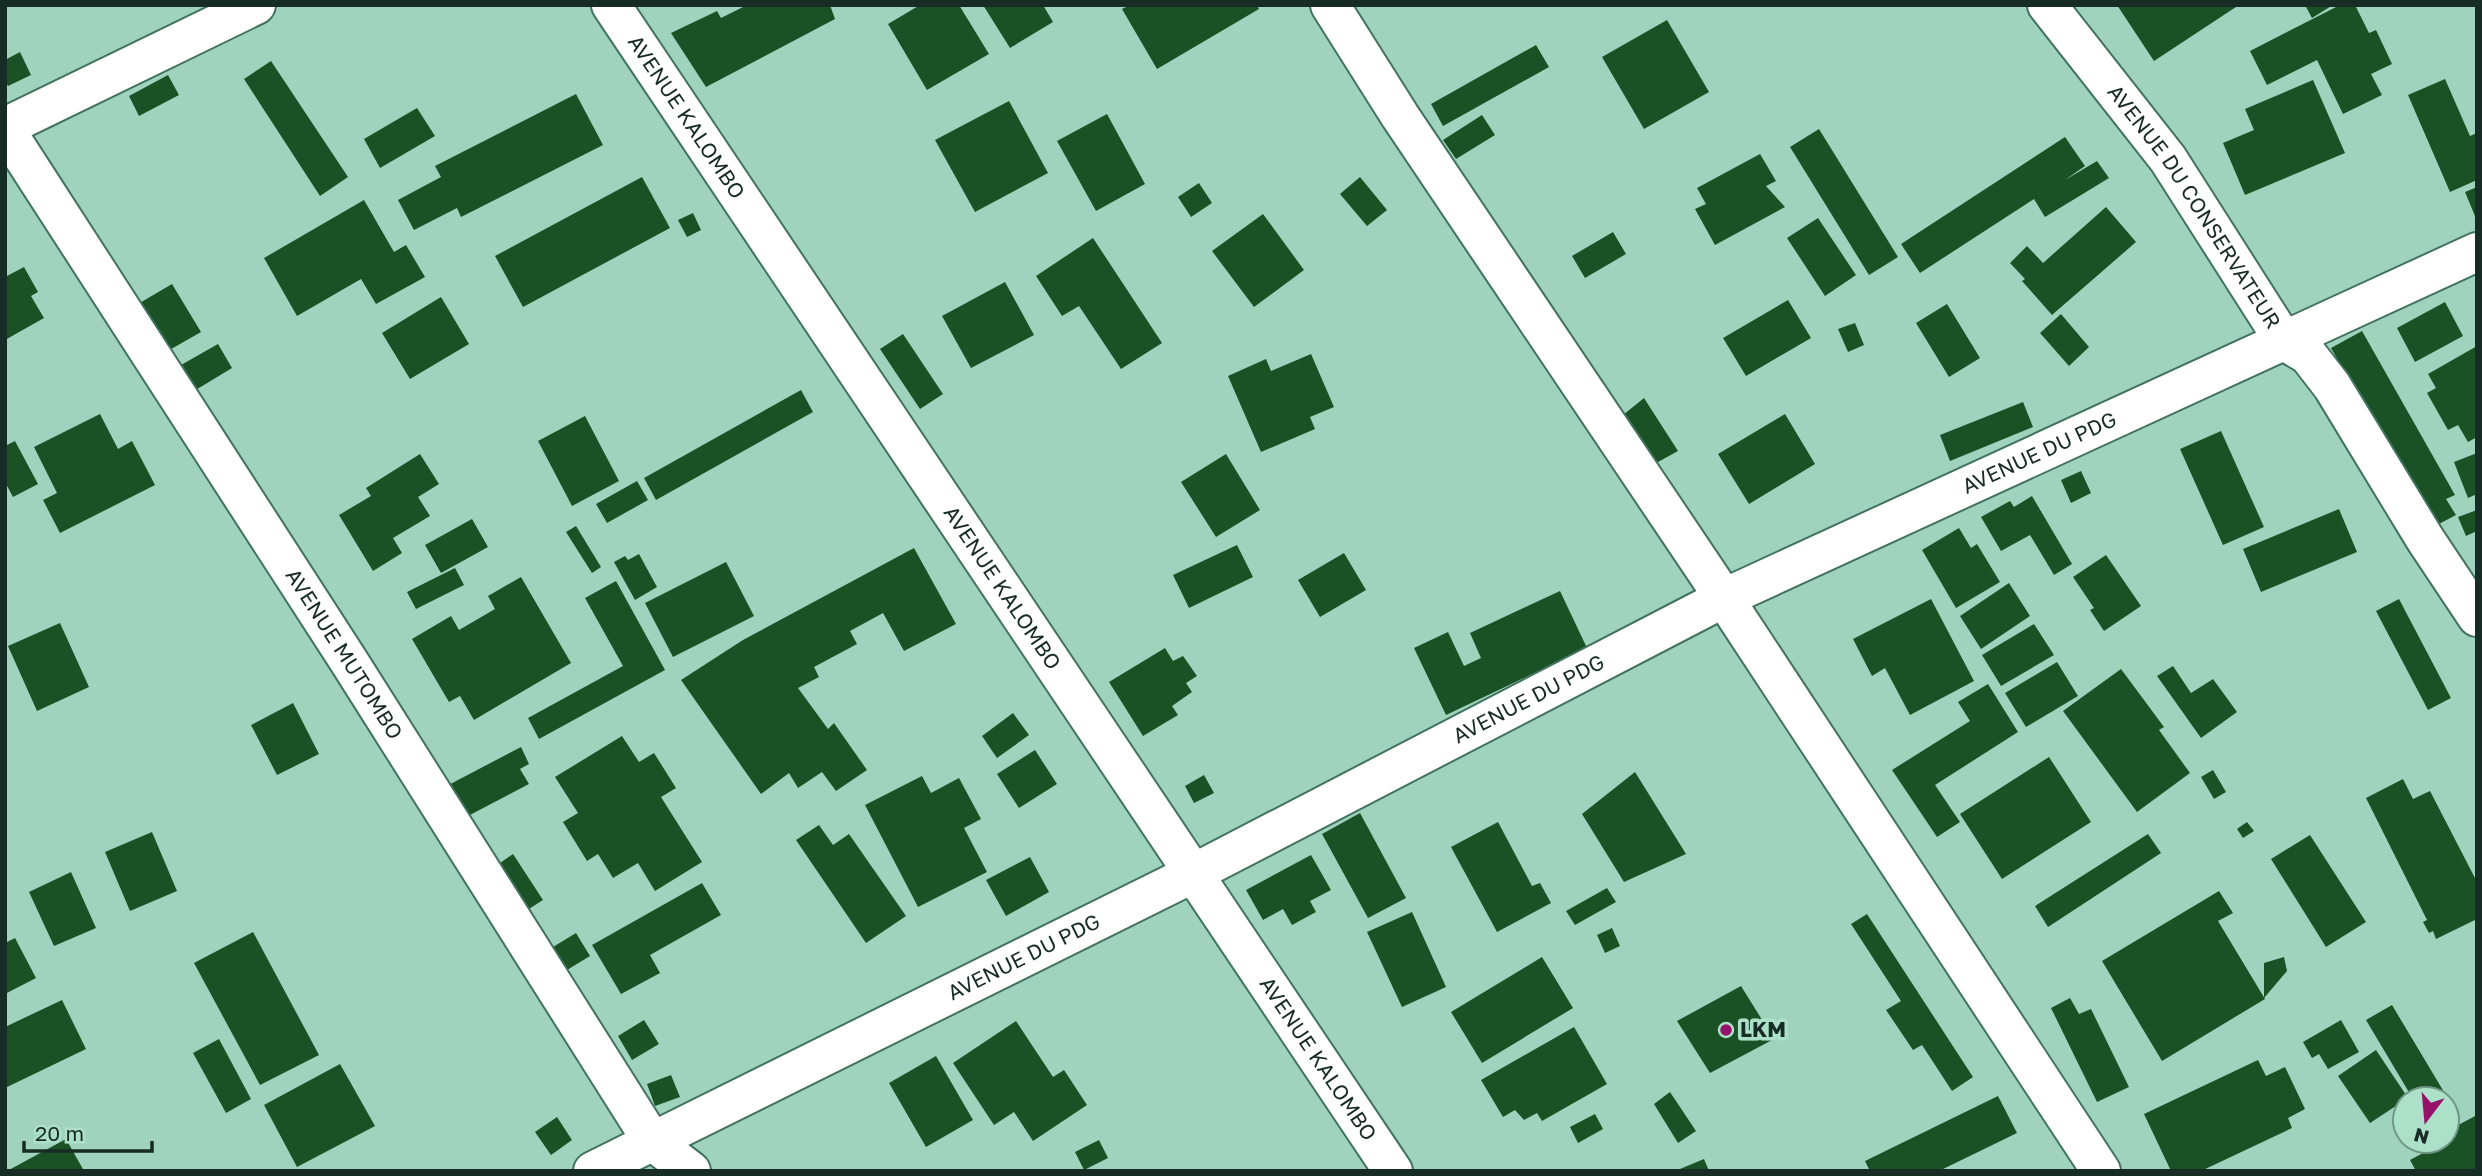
<svg xmlns="http://www.w3.org/2000/svg" width="2482" height="1176" viewBox="0 0 2482 1176" font-family="'Golos Text',sans-serif">
<style>
.building{fill:#1b5225}
.lines{fill:none;stroke-linecap:round;stroke-linejoin:round}
.minor-casing{stroke:#42735f;stroke-width:42}
.minor{stroke:#fff;stroke-width:38}
.poi-dot{fill:#961169;stroke:#ace0c9;stroke-width:2.5}
.labels{text-anchor:middle;stroke-width:7;stroke-linejoin:round;paint-order:stroke}
.street-label{font-size:21px;fill:#172c24;stroke:#ace0c9}
.poi-label{font-size:21px;font-weight:bold;fill:#172c24;stroke:#ace0c9;text-anchor:start}
</style>
<rect width="100%" height="100%" fill="#9fd3bd"/>
<path class="building" d="M 747,5 L 830,5 L 835,19 L 706,87 L 671,33 L 717,11 L 721,18 Z
M 920,5 L 959,5 L 989,54 L 927,90 L 888,24 Z
M 983,5 L 1043,5 L 1053,22 L 1010,48 Z
M 1130,5 L 1257,5 L 1259,9 L 1157,69 L 1122,9 Z
M 2117,5 L 2239,5 L 2154,61 Z
M 2305,5 L 2333,5 L 2312,18 Z
M 2340,5 L 2355,5 L 2369,33 L 2376,30 L 2392,64 L 2371,74 L 2382,95 L 2343,114 L 2317,60 L 2267,85 L 2250,51 Z
M 1667,20 L 1709,92 L 1644,129 L 1602,57 Z
M 1536,45 L 1549,67 L 1443,126 L 1431,104 Z
M 20,52 L 31,75 L 8,86 L 5,80 L 5,60 Z
M 271,61 L 348,177 L 320,196 L 244,79 Z
M 168,75 L 179,95 L 139,116 L 129,96 Z
M 2445,79 L 2470,136 L 2477,133 L 2477,180 L 2450,192 L 2408,95 Z
M 2313,80 L 2345,153 L 2245,195 L 2223,143 L 2254,130 L 2245,109 Z
M 576,94 L 603,145 L 461,217 L 457,208 L 414,230 L 398,200 L 441,177 L 435,166 Z
M 1009,101 L 1048,173 L 975,212 L 935,140 Z
M 417,108 L 435,136 L 380,168 L 364,139 Z
M 1107,114 L 1145,184 L 1096,211 L 1057,141 Z
M 1482,115 L 1495,135 L 1456,159 L 1443,140 Z
M 1819,129 L 1898,257 L 1869,275 L 1790,147 Z
M 2065,137 L 2085,166 L 2065,180 L 2097,161 L 2109,178 L 2045,217 L 2034,199 L 1920,273 L 1901,244 Z
M 1760,154 L 1776,181 L 1766,186 L 1785,207 L 1715,245 L 1695,209 L 1706,204 L 1697,188 Z
M 642,177 L 670,228 L 523,307 L 495,256 Z
M 1360,177 L 1387,210 L 1367,226 L 1340,194 Z
M 1199,183 L 1212,203 L 1191,217 L 1178,197 Z
M 2477,187 L 2477,221 L 2465,192 Z
M 364,200 L 394,252 L 406,245 L 425,277 L 376,304 L 361,279 L 297,316 L 264,258 Z
M 2106,207 L 2136,242 L 2052,315 L 2022,281 L 2025,279 L 2010,263 L 2027,246 L 2043,263 Z
M 693,213 L 701,230 L 687,237 L 678,220 Z
M 1263,214 L 1304,270 L 1254,307 L 1212,251 Z
M 1818,218 L 1856,275 L 1825,296 L 1787,238 Z
M 1613,232 L 1626,254 L 1585,278 L 1572,256 Z
M 1093,238 L 1162,343 L 1121,369 L 1079,306 L 1062,316 L 1036,276 Z
M 24,267 L 38,292 L 31,296 L 44,318 L 5,340 L 5,277 Z
M 1005,282 L 1034,335 L 971,368 L 942,316 Z
M 172,284 L 201,332 L 166,352 L 138,304 Z
M 441,297 L 469,344 L 410,379 L 382,333 Z
M 1788,300 L 1811,338 L 1746,376 L 1723,338 Z
M 2445,302 L 2463,336 L 2415,362 L 2397,328 Z
M 1947,304 L 1980,358 L 1949,377 L 1916,323 Z
M 2061,314 L 2089,347 L 2069,366 L 2040,333 Z
M 1855,323 L 1864,345 L 1848,352 L 1838,329 Z
M 2362,331 L 2455,495 L 2446,499 L 2456,515 L 2437,525 L 2425,514 L 2331,348 Z
M 903,334 L 943,394 L 920,409 L 880,349 Z
M 218,344 L 232,368 L 189,394 L 174,369 Z
M 2477,346 L 2477,437 L 2468,442 L 2458,425 L 2448,430 L 2427,393 L 2436,388 L 2428,374 Z
M 1311,354 L 1334,407 L 1310,417 L 1315,429 L 1261,452 L 1228,376 L 1266,359 L 1271,371 Z
M 801,390 L 813,412 L 656,500 L 644,478 Z
M 1644,398 L 1678,451 L 1649,467 L 1623,415 Z
M 2023,402 L 2033,427 L 1950,461 L 1940,435 Z
M 100,414 L 118,449 L 132,441 L 155,485 L 60,533 L 43,500 L 57,493 L 34,447 Z
M 1785,414 L 1815,464 L 1749,504 L 1718,454 Z
M 585,416 L 619,481 L 572,506 L 538,441 Z
M 2221,431 L 2264,527 L 2223,545 L 2180,449 Z
M 15,441 L 38,484 L 13,497 L 5,482 L 5,446 Z
M 2477,453 L 2477,494 L 2468,498 L 2454,462 Z
M 420,454 L 439,484 L 418,497 L 430,516 L 393,538 L 402,553 L 373,571 L 339,515 L 371,496 L 366,488 Z
M 1226,454 L 1260,510 L 1216,537 L 1181,482 Z
M 2081,471 L 2091,493 L 2071,503 L 2061,480 Z
M 637,481 L 648,500 L 607,523 L 596,504 Z
M 2032,496 L 2072,564 L 2054,575 L 2030,535 L 2001,551 L 1981,517 L 2010,501 L 2014,507 Z
M 2339,509 L 2357,552 L 2261,592 L 2243,549 Z
M 2477,510 L 2477,531 L 2466,536 L 2458,517 Z
M 472,519 L 488,547 L 441,573 L 425,545 Z
M 576,526 L 601,567 L 592,573 L 566,532 Z
M 1959,528 L 1971,548 L 1977,544 L 2000,582 L 1956,608 L 1922,550 Z
M 1237,545 L 1253,577 L 1189,608 L 1173,575 Z
M 914,548 L 956,624 L 904,651 L 883,613 L 850,631 L 857,644 L 814,667 L 819,677 L 798,688 L 828,729 L 834,723 L 867,770 L 836,791 L 822,772 L 798,788 L 789,773 L 761,794 L 681,680 L 743,640 Z
M 1344,553 L 1366,590 L 1320,617 L 1298,580 Z
M 639,554 L 657,587 L 635,600 L 614,562 L 625,556 L 628,560 Z
M 2106,555 L 2141,606 L 2104,631 L 2090,610 L 2094,608 L 2073,577 Z
M 726,562 L 754,616 L 673,657 L 645,603 Z
M 455,568 L 464,585 L 416,609 L 407,592 Z
M 521,577 L 571,663 L 474,720 L 460,696 L 449,702 L 412,639 L 451,616 L 459,630 L 495,609 L 488,596 Z
M 616,581 L 665,670 L 539,739 L 528,718 L 623,666 L 585,598 Z
M 2009,583 L 2030,616 L 1981,649 L 1960,616 Z
M 1560,591 L 1587,648 L 1446,715 L 1414,648 L 1448,632 L 1464,666 L 1481,658 L 1470,633 Z
M 1931,599 L 1974,681 L 1910,715 L 1885,668 L 1872,676 L 1853,639 Z
M 2399,599 L 2451,698 L 2428,710 L 2376,611 Z
M 60,623 L 89,687 L 37,711 L 8,646 Z
M 2034,624 L 2054,655 L 2001,686 L 1982,655 Z
M 1165,648 L 1173,661 L 1183,656 L 1197,676 L 1186,683 L 1192,692 L 1172,706 L 1178,715 L 1143,736 L 1109,682 Z
M 2057,662 L 2078,696 L 2026,727 L 2005,693 Z
M 2173,666 L 2191,693 L 2213,679 L 2237,712 L 2201,738 L 2157,676 Z
M 2121,669 L 2164,727 L 2159,730 L 2190,773 L 2137,812 L 2063,711 Z
M 1988,684 L 2018,732 L 1935,785 L 1960,822 L 1937,837 L 1892,770 L 1970,721 L 1958,702 Z
M 293,703 L 319,754 L 277,775 L 251,725 Z
M 1013,713 L 1029,735 L 997,758 L 982,736 Z
M 622,736 L 639,762 L 654,753 L 676,788 L 661,797 L 702,862 L 655,891 L 638,863 L 613,878 L 598,854 L 587,861 L 563,822 L 578,813 L 555,777 Z
M 521,747 L 529,764 L 520,769 L 529,784 L 468,816 L 500,863 L 513,854 L 543,900 L 518,916 L 437,791 Z
M 1035,750 L 1057,784 L 1019,808 L 997,774 Z
M 2049,757 L 2091,822 L 2002,879 L 1960,814 Z
M 2213,770 L 2226,792 L 2214,799 L 2201,777 Z
M 1635,772 L 1686,854 L 1624,882 L 1582,814 Z
M 1204,775 L 1214,793 L 1194,803 L 1185,786 Z
M 922,776 L 931,793 L 959,778 L 981,819 L 964,828 L 987,872 L 918,907 L 865,805 Z
M 2403,779 L 2413,799 L 2430,791 L 2477,882 L 2477,919 L 2436,939 L 2433,931 L 2429,933 L 2423,922 L 2427,920 L 2366,798 Z
M 1360,813 L 1406,898 L 1368,918 L 1322,834 Z
M 1498,822 L 1532,886 L 1540,883 L 1551,903 L 1497,932 L 1451,847 Z
M 2247,822 L 2254,831 L 2243,838 L 2237,829 Z
M 819,825 L 833,845 L 849,834 L 906,916 L 866,943 L 796,840 Z
M 152,832 L 177,891 L 130,911 L 105,852 Z
M 2148,834 L 2161,853 L 2048,927 L 2035,906 Z
M 2310,835 L 2366,922 L 2326,947 L 2271,859 Z
M 1311,855 L 1331,890 L 1310,901 L 1316,912 L 1292,925 L 1283,909 L 1263,920 L 1246,890 Z
M 1030,857 L 1049,892 L 1006,916 L 986,880 Z
M 71,872 L 96,928 L 54,946 L 29,892 Z
M 702,883 L 721,915 L 650,955 L 660,973 L 621,994 L 592,945 Z
M 1607,888 L 1616,902 L 1575,925 L 1566,911 Z
M 2219,891 L 2233,913 L 2218,921 L 2265,999 L 2162,1061 L 2102,961 Z
M 1412,912 L 1446,987 L 1402,1007 L 1367,932 Z
M 1867,914 L 1973,1077 L 1952,1091 L 1922,1045 L 1913,1050 L 1886,1010 L 1901,1001 L 1851,924 Z
M 1612,928 L 1620,946 L 1605,953 L 1597,935 Z
M 253,932 L 319,1055 L 260,1085 L 194,963 Z
M 576,933 L 590,956 L 567,970 L 553,947 Z
M 15,938 L 36,978 L 5,994 L 5,943 Z
M 1542,957 L 1573,1008 L 1482,1063 L 1451,1012 Z
M 2284,957 L 2287,971 L 2264,998 L 2264,963 Z
M 1741,986 L 1774,1039 L 1710,1073 L 1677,1021 Z
M 2070,998 L 2079,1014 L 2091,1009 L 2129,1087 L 2097,1102 L 2051,1008 Z
M 62,1000 L 86,1049 L 5,1088 L 5,1027 Z
M 2392,1005 L 2450,1102 L 2447,1104 L 2447,1099 L 2413,1099 L 2366,1020 Z
M 644,1020 L 659,1044 L 632,1060 L 618,1036 Z
M 2341,1020 L 2359,1052 L 2328,1069 L 2319,1054 L 2312,1058 L 2303,1042 Z
M 1016,1021 L 1053,1077 L 1064,1070 L 1087,1105 L 1033,1141 L 1014,1112 L 994,1125 L 953,1063 Z
M 1574,1027 L 1607,1084 L 1542,1121 L 1537,1113 L 1524,1120 L 1515,1110 L 1503,1117 L 1481,1080 Z
M 219,1039 L 251,1099 L 226,1113 L 193,1053 Z
M 2376,1050 L 2408,1098 L 2370,1123 L 2338,1076 Z
M 936,1056 L 973,1120 L 926,1147 L 889,1083 Z
M 2258,1060 L 2266,1076 L 2285,1067 L 2305,1109 L 2288,1118 L 2292,1128 L 2201,1171 L 2171,1171 L 2144,1114 Z
M 340,1064 L 375,1126 L 297,1167 L 264,1105 Z
M 671,1075 L 680,1097 L 655,1106 L 647,1084 Z
M 1670,1092 L 1696,1131 L 1678,1143 L 1654,1104 Z
M 1998,1096 L 2017,1133 L 1939,1171 L 1870,1171 L 1865,1161 Z
M 1595,1114 L 1603,1129 L 1578,1143 L 1570,1127 Z
M 2477,1115 L 2477,1171 L 2416,1171 L 2410,1160 L 2440,1144 L 2437,1141 L 2447,1141 L 2447,1131 Z
M 557,1117 L 572,1140 L 551,1155 L 535,1132 Z
M 66,1139 L 84,1171 L 7,1171 Z
M 1099,1140 L 1108,1158 L 1084,1170 L 1075,1152 Z
M 1704,1159 L 1709,1171 L 1675,1171 Z"/>
<g class="lines">
<g class="minor-casing">
<g id="minor">
<path id="s1" d="M 611,5 L 1393,1171"/>
<path d="M 1330,5 L 1400,116 L 1724,598 L 2101,1171"/>
<path id="s2" d="M 2047,5 L 2168,159 L 2284,341 L 2308,355 L 2332,386 L 2425,539 L 2477,617"/>
<path d="M 5,127 L 256,5"/>
<path id="s3" d="M 5,129 L 350,663 L 652,1141 L 691,1171"/>
<path id="s4" d="M 593,1171 L 1192,874 L 1724,598 L 2477,252"/>
</g>
</g>
<use href="#minor" class="minor"/>
</g>
<circle class="poi-dot" cx="1726" cy="1030" r="7"/>
<g class="labels">
<g class="street-label">
<text dy="7" stroke="none"><textPath href="#s1" startOffset="135">AVENUE KALOMBO</textPath></text>
<text dy="7" stroke="none"><textPath href="#s2" startOffset="250">AVENUE DU CONSERVATEUR</textPath></text>
<text dy="7" stroke="none"><textPath href="#s4" startOffset="1615">AVENUE DU PDG</textPath></text>
<text dy="7" stroke="none"><textPath href="#s1" startOffset="702">AVENUE KALOMBO</textPath></text>
<text dy="7" stroke="none"><textPath href="#s3" startOffset="625">AVENUE MUTOMBO</textPath></text>
<text dy="7" stroke="none"><textPath href="#s4" startOffset="1048">AVENUE DU PDG</textPath></text>
<text dy="7" stroke="none"><textPath href="#s4" startOffset="481">AVENUE DU PDG</textPath></text>
<text dy="7" stroke="none"><textPath href="#s1" startOffset="1269">AVENUE KALOMBO</textPath></text>
</g>
<g class="poi-label">
<text x="1740" y="1037">LKM</text>
</g>
</g>
<rect width="2482" height="1176" fill="none" stroke="#172c24" stroke-width="14"/>
<g transform="translate(2426 1120) rotate(196)"><circle r="33" fill="#ace0c9" stroke="#709887" stroke-width="2"/>
<path d="M0-5L12 26L0 18L-12 26Z" fill="#961169"/>
<text y="-10" font-size="19" font-weight="bold" text-anchor="middle" fill="#172c24">N</text>
</g>
<path d="M24 1141v10h128v-10" fill="none" stroke="#172c24" stroke-width="3.5"/>
<text x="35" y="1141" font-size="21" fill="#172c24" stroke="#ace0c9" stroke-width="5" paint-order="stroke">20 m</text>
</svg>
